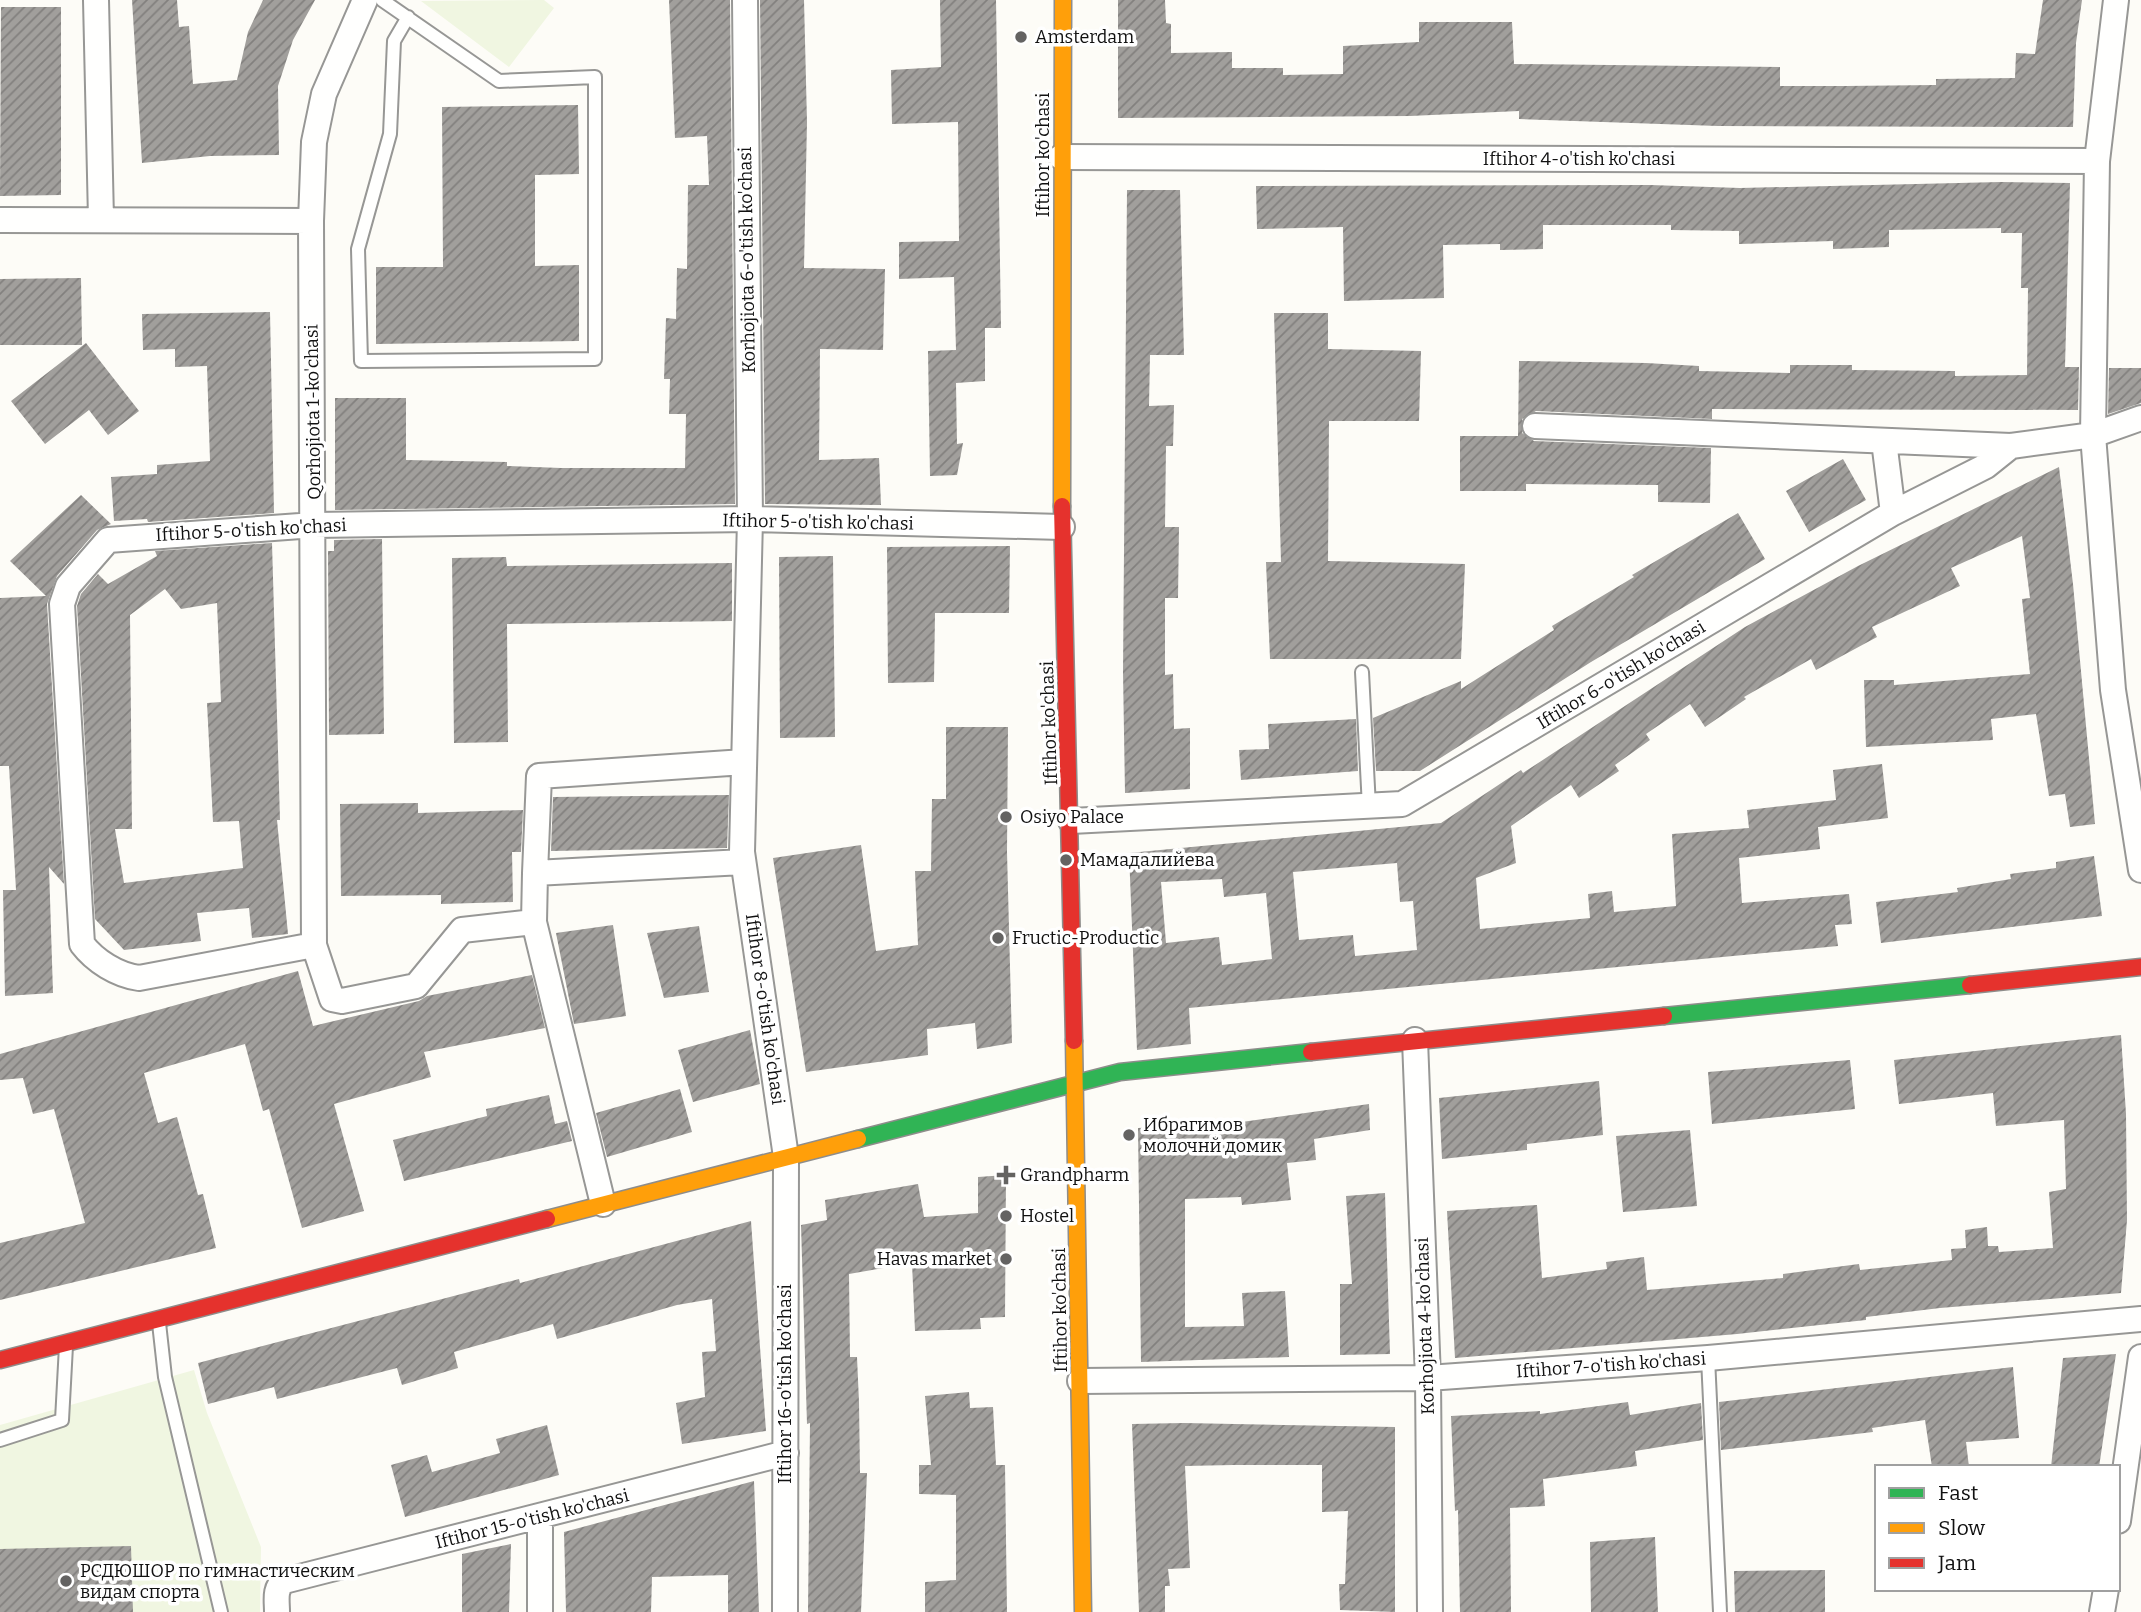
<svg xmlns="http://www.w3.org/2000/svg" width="2141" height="1612" viewBox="0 0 2141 1612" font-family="Bitter,serif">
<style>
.pitch{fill:#f0f6e1}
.building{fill:url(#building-hatch);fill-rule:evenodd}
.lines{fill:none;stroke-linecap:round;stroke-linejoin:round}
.lane-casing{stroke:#979795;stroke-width:16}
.street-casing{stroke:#979795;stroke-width:28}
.fast-casing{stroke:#8e8d8b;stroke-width:19}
.slow-casing{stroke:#8e8d8b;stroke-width:19}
.jam-casing{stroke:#8e8d8b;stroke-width:19}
.lane{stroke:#fffffe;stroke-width:12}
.street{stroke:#fffffe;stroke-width:24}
.fast{stroke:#30b455;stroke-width:16}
.slow{stroke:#ff9f0a;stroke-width:16}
.jam{stroke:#e5322d;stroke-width:16}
.poi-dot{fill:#646362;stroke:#fff;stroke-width:2.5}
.labels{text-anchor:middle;stroke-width:7;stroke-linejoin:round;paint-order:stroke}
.poi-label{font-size:18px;fill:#111;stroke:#fff;text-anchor:start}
.street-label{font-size:18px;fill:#111;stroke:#fff}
</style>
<defs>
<pattern id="building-hatch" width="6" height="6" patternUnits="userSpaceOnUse" patternTransform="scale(1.75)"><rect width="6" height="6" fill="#a19f9c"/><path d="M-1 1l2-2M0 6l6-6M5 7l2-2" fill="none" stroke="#82807e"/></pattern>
</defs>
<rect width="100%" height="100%" fill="#fdfcf7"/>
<path class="pitch" d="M 544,0 L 554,8 L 509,67 L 421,1 Z
M 194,1370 L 207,1413 L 261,1547 L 260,1612 L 0,1612 L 0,1425 Z"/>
<path class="building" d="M 132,0 L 177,0 L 179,27 L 189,26 L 193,84 L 237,80 L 248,32 L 263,0 L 315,0 L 293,40 L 278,86 L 279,155 L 210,156 L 142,163 Z
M 669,0 L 730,0 L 735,504 L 335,510 L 335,398 L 406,398 L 406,460 L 507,462 L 507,466 L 561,468 L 685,468 L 686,414 L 669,414 L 670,379 L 664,379 L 666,318 L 676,319 L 677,268 L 687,269 L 688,185 L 709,185 L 707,136 L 675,138 Z
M 760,0 L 804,0 L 807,122 L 804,268 L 885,269 L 883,350 L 820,349 L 819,460 L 879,458 L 881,505 L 765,504 Z
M 940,0 L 996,0 L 1001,328 L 985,328 L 985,381 L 956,383 L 957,444 L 963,443 L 957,475 L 930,476 L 928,351 L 956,350 L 954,277 L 899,279 L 899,242 L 959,241 L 958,122 L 892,124 L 891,70 L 941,67 Z
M 1118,0 L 1165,0 L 1166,23 L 1171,24 L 1171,53 L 1232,52 L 1232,68 L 1283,68 L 1283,75 L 1343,74 L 1343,46 L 1419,42 L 1419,22 L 1512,22 L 1514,64 L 1780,67 L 1780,86 L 1845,86 L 1936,85 L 1936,79 L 2015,78 L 2016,53 L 2035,54 L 2043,0 L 2082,0 L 2076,43 L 2073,127 L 1718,126 L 1519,119 L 1519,111 L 1410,116 L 1118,118 Z
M 1,7 L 61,7 L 61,195 L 0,196 Z
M 578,105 L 579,174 L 535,175 L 535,266 L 579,265 L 579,341 L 376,344 L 376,267 L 443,267 L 442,107 Z
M 2001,182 L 2070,183 L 2065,367 L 2079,367 L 2078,410 L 1712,409 L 1712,419 L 1536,411 L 1522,419 L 1522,433 L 1534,441 L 1711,448 L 1710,503 L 1658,502 L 1658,485 L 1526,484 L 1526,491 L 1460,491 L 1460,436 L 1518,436 L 1519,361 L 1646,363 L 1699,366 L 1699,371 L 1790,373 L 1790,365 L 1852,365 L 1852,370 L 1955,371 L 1955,376 L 2027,375 L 2028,288 L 2021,288 L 2022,233 L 2001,233 L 2001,228 L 1889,230 L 1889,247 L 1833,249 L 1833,241 L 1739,244 L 1739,231 L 1671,230 L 1671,225 L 1543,225 L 1543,249 L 1500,250 L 1500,244 L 1443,245 L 1444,298 L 1344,301 L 1343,227 L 1257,229 L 1256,186 L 1650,185 L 1740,188 Z
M 1127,190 L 1180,190 L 1184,355 L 1150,355 L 1149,406 L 1174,405 L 1173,446 L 1166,446 L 1165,527 L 1179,527 L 1178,598 L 1165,598 L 1165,675 L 1173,674 L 1174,729 L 1190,728 L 1190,789 L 1125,793 L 1123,672 Z
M 81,278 L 82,345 L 0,345 L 0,279 Z
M 270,312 L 274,513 L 148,522 L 147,519 L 114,521 L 111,477 L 157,474 L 157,465 L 210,461 L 207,366 L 175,367 L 175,349 L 143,350 L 142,314 Z
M 1274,313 L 1328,313 L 1328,349 L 1421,351 L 1419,421 L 1329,421 L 1328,561 L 1465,564 L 1461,659 L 1270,659 L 1266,562 L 1281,562 Z
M 86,343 L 139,411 L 108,435 L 89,410 L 45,444 L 11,401 Z
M 2109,368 L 2141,368 L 2141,403 L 2108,414 Z
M 1843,459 L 1866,500 L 1809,532 L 1786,491 Z
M 2059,467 L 2073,584 L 2095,824 L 2070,827 L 2065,794 L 2049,796 L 2036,714 L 1991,719 L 1993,740 L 1866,747 L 1864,680 L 1894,680 L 1894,685 L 2030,674 L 2022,599 L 2030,598 L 2022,536 L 1951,568 L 1960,586 L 1872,627 L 1877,637 L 1816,670 L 1811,659 L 1744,697 L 1746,699 L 1705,727 L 1690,704 L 1646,734 L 1650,740 L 1615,765 L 1619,771 L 1579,798 L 1571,785 L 1511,826 L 1516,863 L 1476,878 L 1480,929 L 1590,918 L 1588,894 L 1612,891 L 1614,912 L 1676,906 L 1672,834 L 1749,828 L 1747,810 L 1836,800 L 1833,770 L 1882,764 L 1888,818 L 1818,827 L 1820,849 L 1739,858 L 1742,903 L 1849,894 L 1852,924 L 1835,925 L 1838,946 L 1189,1008 L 1191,1044 L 1137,1050 L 1129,853 L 1441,823 L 1521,770 L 1523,773 L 1745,627 L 1858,566 ZM 1397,863 L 1400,902 L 1413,901 L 1417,950 L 1355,956 L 1353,935 L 1299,940 L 1293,872 ZM 1222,879 L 1224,897 L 1266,893 L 1272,959 L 1222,965 L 1219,937 L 1166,943 L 1161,882 Z
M 81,495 L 111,524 L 97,530 L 57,576 L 47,604 L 64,884 L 49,867 L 53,993 L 5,996 L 3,890 L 16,890 L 9,766 L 0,766 L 0,598 L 46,596 L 10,561 Z
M 1738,513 L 1765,559 L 1591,662 L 1420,771 L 1376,771 L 1373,718 L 1461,681 L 1461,689 L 1554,630 L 1552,626 L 1634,577 L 1632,575 Z
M 382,539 L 384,734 L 329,735 L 328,551 L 334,551 L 334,540 Z
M 272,543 L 280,820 L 277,820 L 288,934 L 252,938 L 249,908 L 197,913 L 201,941 L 124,950 L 95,919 L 77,606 L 81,594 L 98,574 L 108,584 L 157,556 L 155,551 ZM 165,589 L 181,609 L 217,603 L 221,702 L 207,703 L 213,822 L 239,821 L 243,868 L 124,883 L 115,829 L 132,829 L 130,615 Z
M 1010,546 L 1009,613 L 935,613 L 934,682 L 888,683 L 887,547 Z
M 833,556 L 835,737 L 780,738 L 779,557 Z
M 506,557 L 507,566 L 732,563 L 732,621 L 507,624 L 508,742 L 454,743 L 452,558 Z
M 1356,719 L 1358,771 L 1241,780 L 1239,750 L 1269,749 L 1268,724 Z
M 946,727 L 1008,727 L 1007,852 L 1012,1043 L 977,1049 L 975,1023 L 927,1029 L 928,1055 L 806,1072 L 773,858 L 861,845 L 876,951 L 918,945 L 915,871 L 931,871 L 932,799 L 946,799 Z
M 729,795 L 727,848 L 551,851 L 553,797 Z
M 418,803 L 418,813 L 523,810 L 521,852 L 512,852 L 513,902 L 441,904 L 441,895 L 341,896 L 340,804 Z
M 2094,856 L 2102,916 L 1881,943 L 1876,902 L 1958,892 L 1957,888 L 2011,879 L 2010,874 L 2056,868 L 2056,862 Z
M 613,925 L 626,1016 L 574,1024 L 556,933 Z
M 699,926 L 709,992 L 664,998 L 647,933 Z
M 298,971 L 313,1026 L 419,1001 L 427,996 L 532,975 L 545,1028 L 424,1052 L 431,1077 L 334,1104 L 364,1211 L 302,1228 L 269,1109 L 263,1111 L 245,1044 L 144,1073 L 158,1123 L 177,1117 L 198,1195 L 203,1194 L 216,1248 L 0,1300 L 0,1243 L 85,1223 L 54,1109 L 33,1114 L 23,1078 L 0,1080 L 0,1054 Z
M 750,1030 L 760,1084 L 693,1102 L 678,1050 Z
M 2121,1035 L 2126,1114 L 2127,1220 L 2121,1293 L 1940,1308 L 1866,1317 L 1866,1320 L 1737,1334 L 1455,1358 L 1447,1211 L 1537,1205 L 1542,1278 L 1607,1269 L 1606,1262 L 1644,1257 L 1647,1290 L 1783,1278 L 1783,1274 L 1859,1264 L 1860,1270 L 1952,1260 L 1951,1249 L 1966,1248 L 1965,1230 L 1987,1227 L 1988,1246 L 1998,1246 L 1999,1252 L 2053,1248 L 2049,1192 L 2066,1189 L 2064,1120 L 1996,1126 L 1993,1093 L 1899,1104 L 1894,1060 Z
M 1850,1060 L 1855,1109 L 1712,1124 L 1708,1072 Z
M 1599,1081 L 1603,1135 L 1527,1144 L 1527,1150 L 1442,1159 L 1439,1098 Z
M 680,1089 L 692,1132 L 607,1157 L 596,1113 Z
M 549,1095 L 555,1124 L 567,1121 L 572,1141 L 404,1181 L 393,1140 L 487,1116 L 486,1109 Z
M 1369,1104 L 1370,1130 L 1314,1139 L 1316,1160 L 1287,1163 L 1291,1200 L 1242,1205 L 1241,1197 L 1185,1199 L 1185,1327 L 1244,1326 L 1242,1293 L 1285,1291 L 1289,1357 L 1141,1362 L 1138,1128 L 1199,1125 L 1199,1128 Z
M 1690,1130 L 1697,1206 L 1623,1212 L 1616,1136 Z
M 1006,1175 L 1005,1317 L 980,1318 L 981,1329 L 915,1331 L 912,1263 L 849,1274 L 850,1357 L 857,1357 L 859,1402 L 860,1473 L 867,1473 L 861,1612 L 808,1612 L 810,1423 L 807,1424 L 801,1225 L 827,1220 L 825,1200 L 918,1184 L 924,1217 L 978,1213 L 978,1177 Z
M 1385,1193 L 1390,1354 L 1340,1355 L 1340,1284 L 1352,1284 L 1346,1196 Z
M 751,1221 L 766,1431 L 682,1444 L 676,1403 L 705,1397 L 702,1352 L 716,1351 L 712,1299 L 677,1305 L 557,1339 L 553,1324 L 454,1352 L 458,1368 L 402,1385 L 397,1368 L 277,1399 L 274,1387 L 208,1404 L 198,1363 L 519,1279 L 520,1283 Z
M 2116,1354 L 2099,1467 L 2051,1467 L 2063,1358 Z
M 2013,1367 L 2019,1438 L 1966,1442 L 1969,1467 L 1932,1467 L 1925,1420 L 1872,1428 L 1873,1432 L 1721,1450 L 1719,1402 Z
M 969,1392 L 970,1408 L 993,1407 L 996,1465 L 1005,1465 L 1007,1612 L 925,1612 L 925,1582 L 956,1580 L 956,1495 L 919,1494 L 919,1465 L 931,1465 L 925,1396 Z
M 1628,1402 L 1630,1415 L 1701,1403 L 1703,1440 L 1635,1451 L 1637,1466 L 1543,1479 L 1545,1506 L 1510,1508 L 1511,1612 L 1460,1612 L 1458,1510 L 1455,1511 L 1451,1416 L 1540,1411 L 1540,1414 Z
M 1184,1423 L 1395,1427 L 1395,1612 L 1340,1610 L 1339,1584 L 1345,1584 L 1348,1511 L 1322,1512 L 1322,1465 L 1233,1465 L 1185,1466 L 1190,1568 L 1168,1569 L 1170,1586 L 1165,1586 L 1165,1612 L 1139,1612 L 1132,1424 Z
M 547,1425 L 559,1475 L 405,1517 L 391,1465 L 427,1455 L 432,1472 L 500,1453 L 496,1439 Z
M 754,1481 L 759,1612 L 728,1612 L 728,1575 L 652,1577 L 651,1612 L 566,1612 L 564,1532 Z
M 1655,1537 L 1658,1612 L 1591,1612 L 1590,1542 Z
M 511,1544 L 509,1612 L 462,1612 L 462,1554 Z
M 131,1546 L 133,1612 L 0,1612 L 0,1549 Z
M 1825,1570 L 1825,1612 L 1735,1612 L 1734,1571 Z"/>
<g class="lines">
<g class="lane-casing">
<path id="lane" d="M 382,0 L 499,81 L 595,77 L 595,359 L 361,361 L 358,249 L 390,134 L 394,41 L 408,17
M 1362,672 L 1369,807
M 159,1323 L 165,1377 L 221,1612
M 1708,1358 L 1720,1612
M 0,1440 L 62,1420 L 66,1346"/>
</g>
<g class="street-casing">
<path id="street" d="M 96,0 L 101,219
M 365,0 L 324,94 L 314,142 L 311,221 L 314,945 L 332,999 L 342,1001 L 416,986 L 462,930 L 534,922 L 535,873
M 745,0 L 750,519 L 742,852 L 786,1157 L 785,1612
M 2116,0 L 2097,161 L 2093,435 L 2113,690 L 2141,870
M 1061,157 L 2097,161
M 0,220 L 311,221
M 1535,426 L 2011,446
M 1884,441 L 1893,513
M 1071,821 L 1402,804 L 1893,513 L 1986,466 L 2011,446 L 2093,435 L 2141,418
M 743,862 L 535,873 L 539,776 L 744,762
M 534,922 L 603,1204
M 314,945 L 139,978 C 117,975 95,961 82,944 L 62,604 L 68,586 L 108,540 L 314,525 L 750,519 L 1062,527
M 1415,1040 L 1428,1378 L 1430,1612
M 1080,1381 L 1428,1378 L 1708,1358 L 2141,1319
M 540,1517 L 540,1612
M 2118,1521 L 2141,1357
M 277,1612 C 277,1600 274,1589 284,1581 L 786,1453
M 2102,1612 L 2106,1589"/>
</g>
<g class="fast-casing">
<path id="fast" d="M 1664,1016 L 1970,985
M 858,1139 L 1120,1072 L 1311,1052"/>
</g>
<g class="slow-casing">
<path id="slow" d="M 1062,506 L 1063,0
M 1074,1041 L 1083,1612
M 547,1219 L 858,1139"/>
</g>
<g class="jam-casing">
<path id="jam" d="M 1062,506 L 1074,1041
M 1970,985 L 2141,967
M 1311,1052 L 1664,1016
M 0,1360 L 547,1219"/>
</g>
<use href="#lane" class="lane"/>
<use href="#street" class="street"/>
<use href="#fast" class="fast"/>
<use href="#slow" class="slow"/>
<use href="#jam" class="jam"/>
</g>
<g class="poi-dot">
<circle cx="1021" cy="37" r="7"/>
<circle cx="1006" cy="817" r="7"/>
<circle cx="1066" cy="860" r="7"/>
<circle cx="998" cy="938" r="7"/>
<circle cx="1129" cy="1135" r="7"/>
<path d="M1002.5 1164.5h7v7h7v7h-7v7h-7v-7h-7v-7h7z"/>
<circle cx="1006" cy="1216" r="7"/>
<circle cx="1006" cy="1259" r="7"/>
<circle cx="66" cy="1581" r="7"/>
</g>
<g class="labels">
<g class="poi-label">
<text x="1035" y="43">Amsterdam</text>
<text x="1020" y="823">Osiyo Palace</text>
<text x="1080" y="866">Мамадалийева</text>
<text x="1012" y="944">Fructic-Productic</text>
<text x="1143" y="1131">Ибрагимов<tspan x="1143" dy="21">молочнй домик</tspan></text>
<text x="1020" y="1181">Grandpharm</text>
<text x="1020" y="1222">Hostel</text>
<text x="992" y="1265" text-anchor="end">Havas market</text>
<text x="80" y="1577">РСДЮШОР по гимнастическим<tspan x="80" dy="21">видам спорта</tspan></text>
</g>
<g class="street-label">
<text transform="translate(1043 155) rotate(-90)" y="6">Iftihor ko'chasi</text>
<text x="1579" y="165">Iftihor 4-o'tish ko'chasi</text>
<text transform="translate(747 260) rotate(-91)" y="6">Korhojiota 6-o'tish ko'chasi</text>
<text transform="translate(313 412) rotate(-91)" y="6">Qorhojiota 1-ko'chasi</text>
<text transform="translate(818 522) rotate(1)" y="6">Iftihor 5-o'tish ko'chasi</text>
<text transform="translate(251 530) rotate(-3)" y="6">Iftihor 5-o'tish ko'chasi</text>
<text transform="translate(1621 675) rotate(-31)" y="6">Iftihor 6-o'tish ko'chasi</text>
<text transform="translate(1049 723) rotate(-92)" y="6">Iftihor ko'chasi</text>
<text transform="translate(765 1009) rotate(82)" y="6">Iftihor 8-o'tish ko'chasi</text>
<text transform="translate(1060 1310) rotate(-91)" y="6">Iftihor ko'chasi</text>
<text transform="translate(1425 1326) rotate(-92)" y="6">Korhojiota 4-ko'chasi</text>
<text transform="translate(1611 1365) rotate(-4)" y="6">Iftihor 7-o'tish ko'chasi</text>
<text transform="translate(785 1384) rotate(-90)" y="6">Iftihor 16-o'tish ko'chasi</text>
<text transform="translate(532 1519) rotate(-14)" y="6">Iftihor 15-o'tish ko'chasi</text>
</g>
</g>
<rect x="1875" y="1465" width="245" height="126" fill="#ffffff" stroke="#a0a0a0" stroke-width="2"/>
<rect x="1889" y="1488" width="35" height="10" fill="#30b455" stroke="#a0a0a0" stroke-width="2"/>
<text x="1938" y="1500" font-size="21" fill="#111111">Fast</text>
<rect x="1889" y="1523" width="35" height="10" fill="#ff9f0a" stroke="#a0a0a0" stroke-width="2"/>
<text x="1938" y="1535" font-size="21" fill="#111111">Slow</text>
<rect x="1889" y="1558" width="35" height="10" fill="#e5322d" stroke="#a0a0a0" stroke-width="2"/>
<text x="1938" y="1570" font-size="21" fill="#111111">Jam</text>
</svg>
